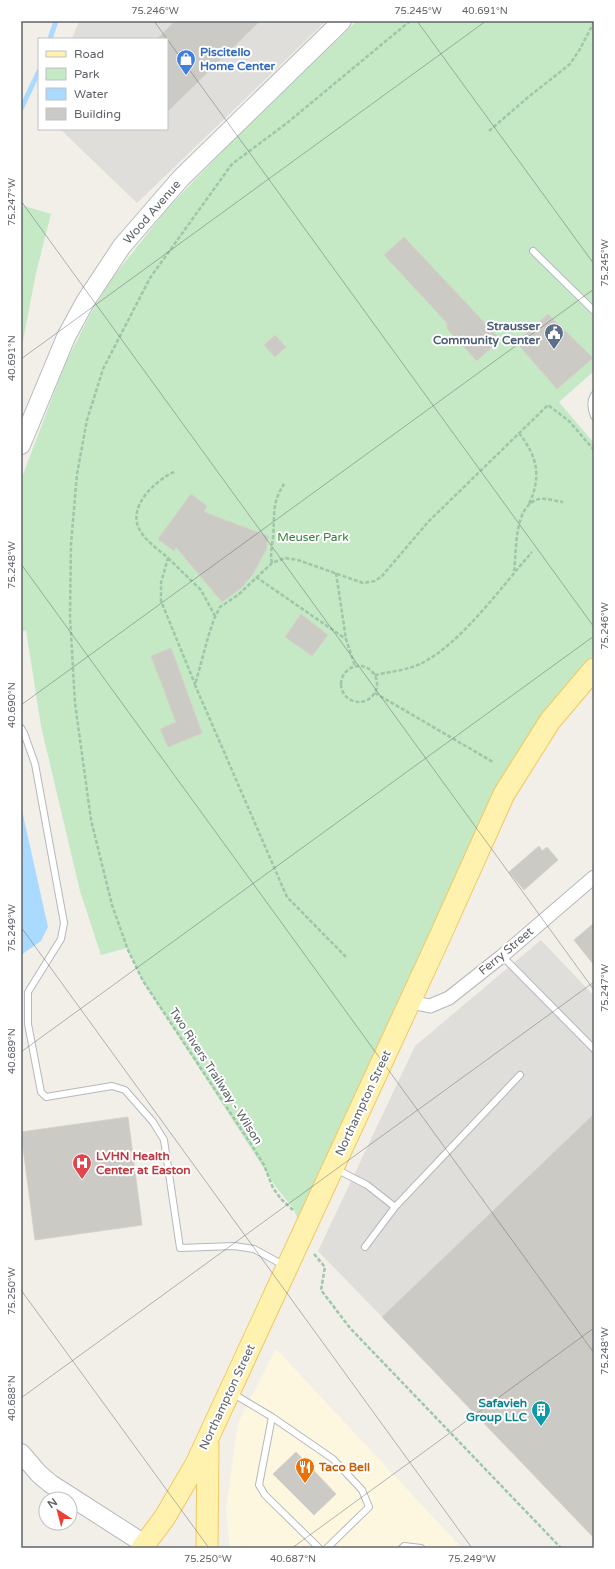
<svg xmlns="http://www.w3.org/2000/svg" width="615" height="1569" viewBox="0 0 615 1569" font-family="'Varela Round',sans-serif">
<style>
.commercial{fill:#fef7e0}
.industrial{fill:#e0deda}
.green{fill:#c5e8c5}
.water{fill:#aadaff}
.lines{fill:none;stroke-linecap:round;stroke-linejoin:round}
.stream{stroke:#aadaff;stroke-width:5}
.building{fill:#cccac5;stroke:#d6d1c6}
.service-casing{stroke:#b5b8bc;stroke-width:8}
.minor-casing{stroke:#b5b8bc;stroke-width:15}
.secondary-casing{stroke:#b6babf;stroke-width:20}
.primary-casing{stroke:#f2c960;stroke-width:23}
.path{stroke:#9cc7a9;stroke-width:2.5;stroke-dasharray:4 2;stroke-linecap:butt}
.service{stroke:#fff;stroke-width:6}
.minor{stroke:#fff;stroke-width:13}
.secondary{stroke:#fff;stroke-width:18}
.primary{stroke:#fff2af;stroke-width:21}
.ticks{fill:none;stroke:#5f6368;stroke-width:1;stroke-opacity:0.45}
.labels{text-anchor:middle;stroke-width:4;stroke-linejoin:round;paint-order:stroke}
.shop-label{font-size:12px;font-weight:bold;fill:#366cbe;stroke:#fff;text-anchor:start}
.street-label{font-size:12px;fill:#5f6368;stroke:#fff}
.service-label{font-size:12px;font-weight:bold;fill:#4e5e75;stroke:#fff;text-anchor:end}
.park-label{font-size:12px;fill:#348238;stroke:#fff}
.health-label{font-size:12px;font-weight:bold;fill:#be3a42;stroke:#fff;text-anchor:start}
.culture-label{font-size:12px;font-weight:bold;fill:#0d838f;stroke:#fff;text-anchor:end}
.food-label{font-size:12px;font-weight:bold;fill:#c56008;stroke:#fff;text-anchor:start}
.neatline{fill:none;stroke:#5f6368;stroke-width:1.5}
.ticks-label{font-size:10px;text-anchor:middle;fill:#5f6368}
</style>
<rect width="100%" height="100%" fill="#f1efe8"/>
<path class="commercial" d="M 276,1349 L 462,1548 L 230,1548 L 226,1509 L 238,1423 Z"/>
<path class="industrial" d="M 79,21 L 326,21 L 137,203 L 60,129 L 167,129 L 167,39 L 72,39 Z
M 541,940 L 594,996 L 594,1535 L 318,1251 L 415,1046 Z"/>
<path class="green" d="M 357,21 L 594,21 L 594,371 L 559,402 L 594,443 L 594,669 L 550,721 L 303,1230 L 293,1208 L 276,1187 L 143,981 L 127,948 L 101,955 L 80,891 L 41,726 L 26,630 L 21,632 L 21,480 L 65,364 L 90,315 L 110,281 L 167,209 L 239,134 Z
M 21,205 L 51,214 L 36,273 L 21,351 Z"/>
<path class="water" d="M 21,806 L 48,927 L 41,941 L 21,955 Z"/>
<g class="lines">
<path class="stream" d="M 50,39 L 56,21
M 21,109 L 39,71"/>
</g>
<path class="building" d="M 175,21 L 260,21 L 167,112 L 167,39 L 157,39 Z
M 404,237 L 500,339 L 477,361 L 447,329 L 447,323 L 384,255 Z
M 548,314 L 593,358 L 557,389 L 516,342 Z
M 275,335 L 286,347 L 275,357 L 264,345 Z
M 191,494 L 207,506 L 204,512 L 268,536 L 266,550 L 253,574 L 241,588 L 222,602 L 176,547 L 174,551 L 158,539 Z
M 301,614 L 328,635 L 312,656 L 285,637 Z
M 171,648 L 202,733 L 168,747 L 160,729 L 176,722 L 151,656 Z
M 539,846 L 542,851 L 547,847 L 558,860 L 524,890 L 509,872 Z
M 594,923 L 594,965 L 574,940 Z
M 594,1114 L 594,1538 L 382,1317 Z
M 128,1117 L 142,1225 L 35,1240 L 21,1132 Z
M 296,1452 L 336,1494 L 314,1515 L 273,1474 Z"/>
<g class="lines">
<g class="service-casing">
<path id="service" d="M 533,251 L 594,311
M 594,395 C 590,402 591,408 594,416
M 21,728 L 24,733 L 35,764 L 64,923 L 61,939 L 28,992 L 28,1024 L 41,1092 L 46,1097 L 112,1086 L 125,1090 L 153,1122 L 164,1140 L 180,1248 L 234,1246 L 254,1249 L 285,1266
M 502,956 L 594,1049
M 336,1169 L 367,1185 L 395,1207 L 520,1075
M 365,1247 L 395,1207
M 232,1393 L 272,1417 L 259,1485 L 265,1495 L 319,1548
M 272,1417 L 333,1459 L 362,1490 L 369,1507 L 327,1548
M 402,1548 L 404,1546 L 421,1548"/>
</g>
<g class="minor-casing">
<path id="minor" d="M 410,1002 L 430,1006 L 449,998 L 502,956 L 594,877"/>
</g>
<g class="secondary-casing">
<path id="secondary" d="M 21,445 L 66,337 L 85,302 L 122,246 L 181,178 L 342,21
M 21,1453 L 39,1474 L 51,1484 L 146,1545"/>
</g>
<g class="primary-casing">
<path id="primary" d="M 142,1548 L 165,1517 L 196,1464 L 437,943 L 504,794 L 550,721 L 594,669
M 207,1548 L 208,1445"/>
</g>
<path class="path" d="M 489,131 L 526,99 L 570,64 L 580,49 L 594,22
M 519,433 C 537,456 542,476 529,504
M 174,472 C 154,481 125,509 141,532 C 147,542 159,550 168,558 L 161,583 L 161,601 L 195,684
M 168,558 L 201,590 L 215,616
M 272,563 C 270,554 272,547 273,538 C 275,517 271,504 284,484
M 514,571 C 517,551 513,506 539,499 C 546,498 556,501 563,502
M 336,573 L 346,639 L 355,666
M 256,577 L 346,639
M341 684a18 18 0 1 1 36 0a18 18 0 1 1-36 0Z
M 375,675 C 389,672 407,670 420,664 C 460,645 502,586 532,552
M 375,693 L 493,762
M 346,957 L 287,897 L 195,685 L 209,634 L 214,619 L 220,607 L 238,595 L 272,563 L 285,558 L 298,560 L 363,583 L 375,581 L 382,576 L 428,522 L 548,405 L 569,421 L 594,450
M 293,1210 L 281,1199 L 273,1188 L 264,1165 L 251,1144 L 143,981 L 128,950 L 112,905 L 91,820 L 75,703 L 70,617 L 71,544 L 77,474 L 87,420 L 103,369 L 150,278 L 232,164 L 287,123 L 410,21
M 314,1254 L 325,1267 L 321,1290 L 350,1328 L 561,1548"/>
<use href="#service" class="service"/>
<use href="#minor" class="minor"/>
<use href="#secondary" class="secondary"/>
<use href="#primary" class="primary"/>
</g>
<path class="ticks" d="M 154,21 L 167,39M 417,21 L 594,264M 167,39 L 594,627M 21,201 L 594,990M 21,359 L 486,21M 21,564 L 594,1353M 21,705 L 594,289M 21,927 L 472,1548M 21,1052 L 594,636M 21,1290 L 209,1548M 21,1398 L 594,982M 292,1548 L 594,1328"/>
<defs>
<g id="shop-pin" transform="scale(1)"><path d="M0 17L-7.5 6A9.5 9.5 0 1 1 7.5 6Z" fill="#3f7fe0" stroke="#fff"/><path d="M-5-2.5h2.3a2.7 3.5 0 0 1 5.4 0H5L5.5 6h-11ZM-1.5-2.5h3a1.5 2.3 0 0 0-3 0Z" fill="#fff"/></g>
<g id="civic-pin" transform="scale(1)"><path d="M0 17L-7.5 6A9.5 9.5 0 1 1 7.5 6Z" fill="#5c6f8a" stroke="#fff"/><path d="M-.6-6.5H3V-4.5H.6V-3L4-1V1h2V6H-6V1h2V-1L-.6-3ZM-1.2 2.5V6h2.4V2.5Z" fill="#fff"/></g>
<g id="hospital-pin" transform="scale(1)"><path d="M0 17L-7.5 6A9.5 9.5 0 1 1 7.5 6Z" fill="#e0444e" stroke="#fff"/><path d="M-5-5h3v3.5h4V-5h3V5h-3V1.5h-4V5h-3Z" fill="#fff"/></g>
<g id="building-pin" transform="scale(1)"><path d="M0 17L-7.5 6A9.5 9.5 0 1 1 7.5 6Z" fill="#0f9aa8" stroke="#fff"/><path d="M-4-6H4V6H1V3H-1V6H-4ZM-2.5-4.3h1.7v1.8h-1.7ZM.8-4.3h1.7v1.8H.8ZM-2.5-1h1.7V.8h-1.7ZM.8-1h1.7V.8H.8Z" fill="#fff"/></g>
<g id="restaurant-pin" transform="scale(1)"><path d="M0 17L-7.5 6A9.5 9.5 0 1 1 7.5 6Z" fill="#e8710a" stroke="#fff"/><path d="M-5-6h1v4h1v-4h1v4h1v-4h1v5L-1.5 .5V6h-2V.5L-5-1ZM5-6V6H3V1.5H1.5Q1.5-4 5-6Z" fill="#fff"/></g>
</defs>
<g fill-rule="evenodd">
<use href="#shop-pin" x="186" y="59"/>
<use href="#civic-pin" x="554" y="333"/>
<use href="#hospital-pin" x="82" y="1163"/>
<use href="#building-pin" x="541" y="1410"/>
<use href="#restaurant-pin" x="305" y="1467"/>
</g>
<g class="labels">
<g class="shop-label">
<text x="200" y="56">Piscitello<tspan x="200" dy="14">Home Center</tspan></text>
</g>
<g class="street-label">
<text transform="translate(152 212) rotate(-49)" y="4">Wood Avenue</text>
<text transform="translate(506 951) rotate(-40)" y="4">Ferry Street</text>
<text transform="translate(216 1076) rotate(57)" y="4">Two Rivers Trailway - Wilson</text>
<text transform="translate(363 1103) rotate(-65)" y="4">Northampton Street</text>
<text transform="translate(227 1397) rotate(-65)" y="4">Northampton Street</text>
</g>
<g class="service-label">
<text x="540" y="330">Strausser<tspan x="540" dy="14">Community Center</tspan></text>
</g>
<g class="park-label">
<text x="313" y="541">Meuser Park</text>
</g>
<g class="health-label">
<text x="96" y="1160">LVHN Health<tspan x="96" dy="14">Center at Easton</tspan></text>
</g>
<g class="culture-label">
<text x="527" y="1407">Safavieh<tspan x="527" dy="14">Group LLC</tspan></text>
</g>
<g class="food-label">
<text x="319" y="1471">Taco Bell</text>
</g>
</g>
<rect width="615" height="1569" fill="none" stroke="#ffffff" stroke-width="44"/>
<rect x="38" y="38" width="130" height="92" fill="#ffffff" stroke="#bfc1c3"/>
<rect x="46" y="51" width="20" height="6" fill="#fff2af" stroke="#bfc1c3"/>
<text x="74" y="58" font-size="12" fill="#5f6368">Road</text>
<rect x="46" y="68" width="20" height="12" fill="#c5e8c5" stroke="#bfc1c3"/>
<text x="74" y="78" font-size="12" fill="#5f6368">Park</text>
<rect x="46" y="88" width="20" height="12" fill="#aadaff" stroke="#bfc1c3"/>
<text x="74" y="98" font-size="12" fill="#5f6368">Water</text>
<rect x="46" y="108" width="20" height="12" fill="#cccac5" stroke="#bfc1c3"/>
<text x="74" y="118" font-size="12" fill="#5f6368">Building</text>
<g transform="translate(58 1511) rotate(324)"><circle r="19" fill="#ffffff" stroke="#bfc1c3"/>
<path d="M0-3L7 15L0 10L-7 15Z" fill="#ea4335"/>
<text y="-6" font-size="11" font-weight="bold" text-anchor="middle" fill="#5f6368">N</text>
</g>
<rect x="22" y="22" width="571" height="1525" class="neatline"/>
<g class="ticks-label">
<text x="155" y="14">75.246°W</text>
<text x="418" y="14">75.245°W</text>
<text x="485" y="14">40.691°N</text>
<text transform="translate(11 202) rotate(-90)" y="4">75.247°W</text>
<text transform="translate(604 263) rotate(-90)" y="4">75.245°W</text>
<text transform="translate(11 358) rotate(-90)" y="4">40.691°N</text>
<text transform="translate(11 565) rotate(-90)" y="4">75.248°W</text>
<text transform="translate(604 626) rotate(-90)" y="4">75.246°W</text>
<text transform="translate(11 705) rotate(-90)" y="4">40.690°N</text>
<text transform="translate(11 928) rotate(-90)" y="4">75.249°W</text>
<text transform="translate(604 988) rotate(-90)" y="4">75.247°W</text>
<text transform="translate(11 1051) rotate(-90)" y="4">40.689°N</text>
<text transform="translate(11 1291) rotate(-90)" y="4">75.250°W</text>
<text transform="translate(604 1351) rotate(-90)" y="4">75.248°W</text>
<text transform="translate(11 1398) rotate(-90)" y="4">40.688°N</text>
<text x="208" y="1562">75.250°W</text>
<text x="293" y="1562">40.687°N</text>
<text x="472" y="1562">75.249°W</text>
</g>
</svg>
